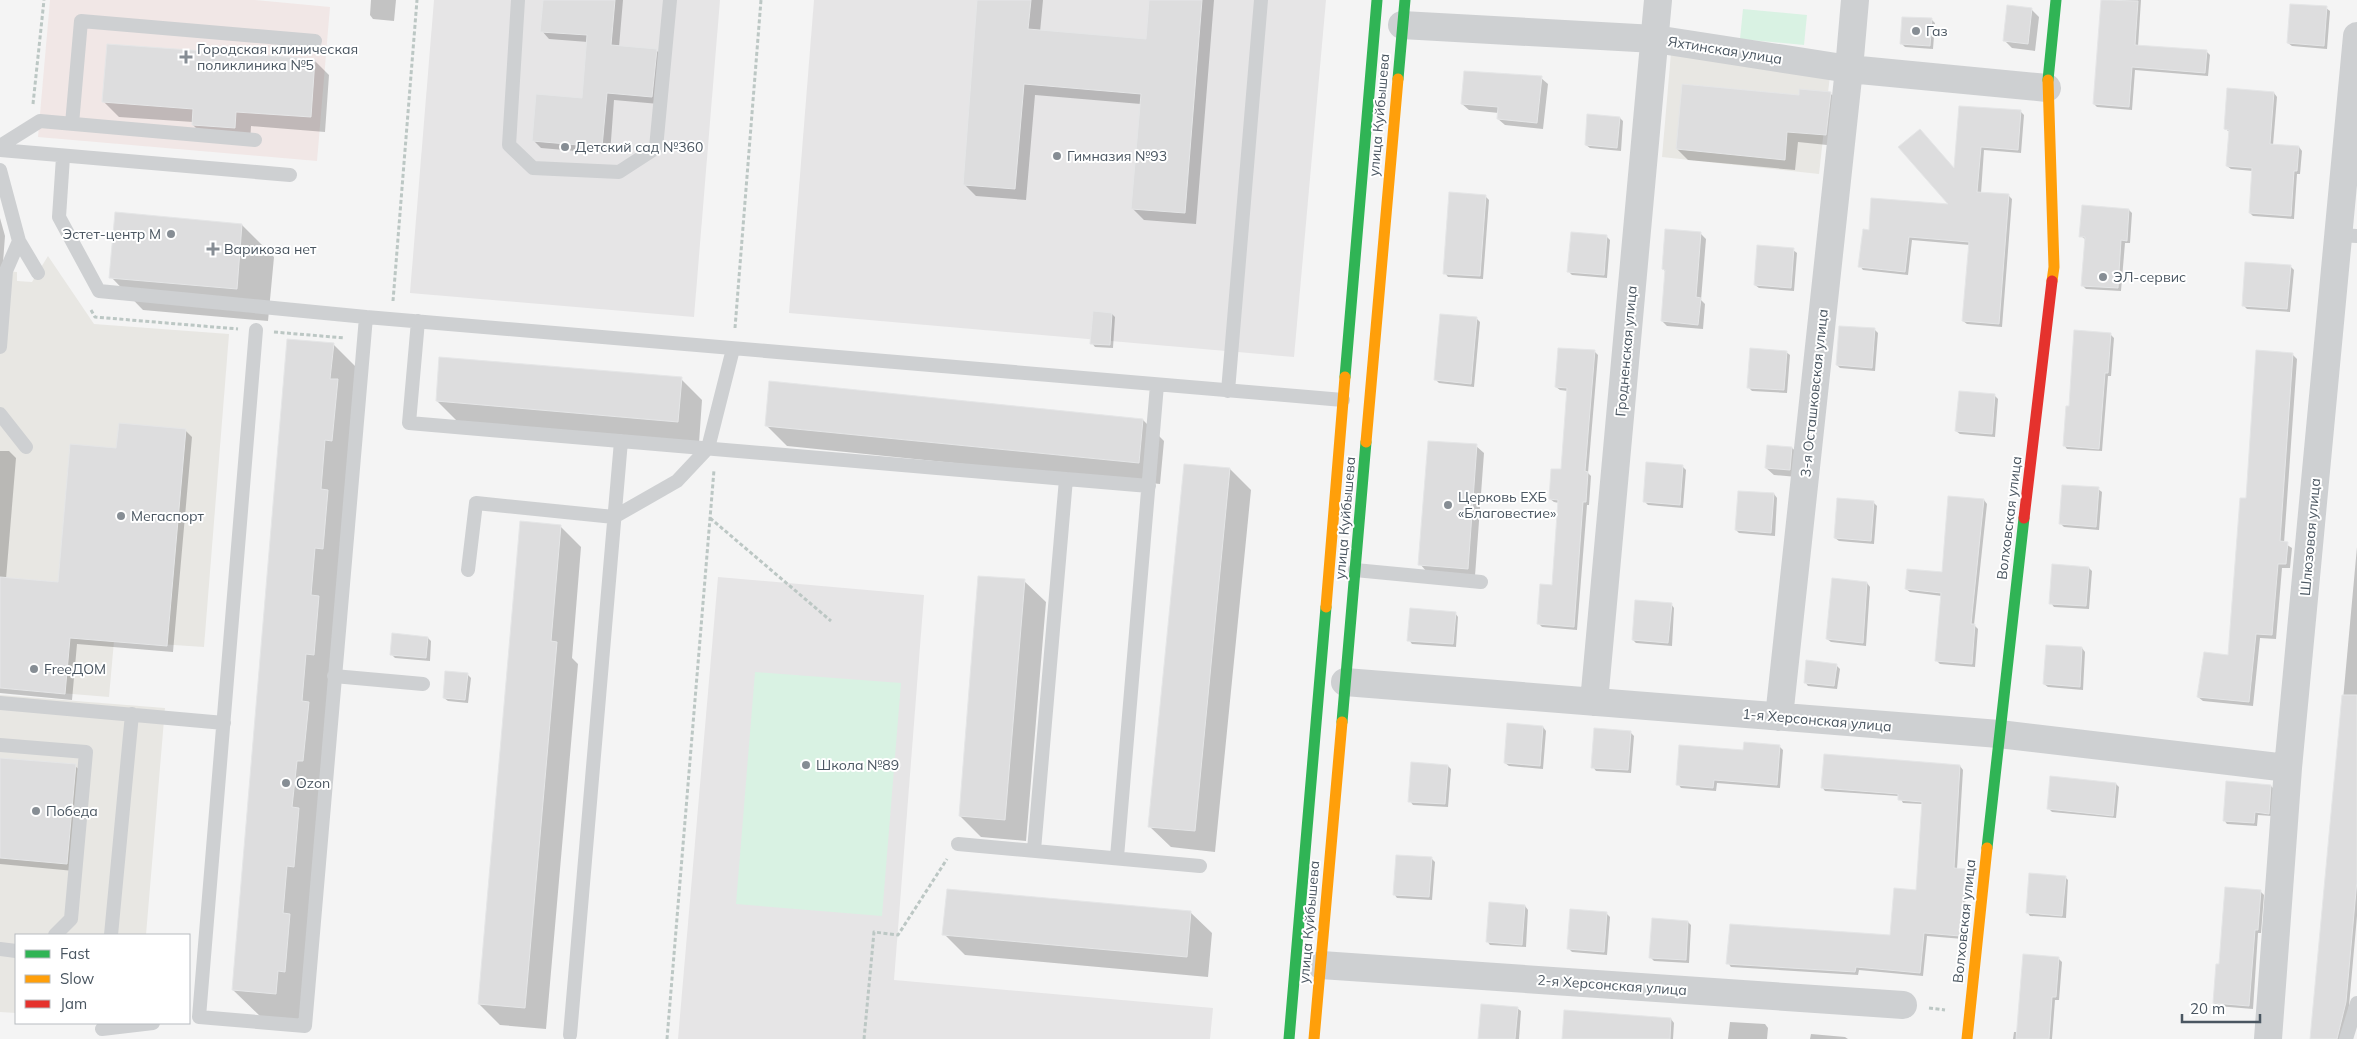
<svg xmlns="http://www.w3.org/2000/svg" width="2357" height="1039" viewBox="0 0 2357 1039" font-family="Mulish,sans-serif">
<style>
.commercial{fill:#e8e7e3}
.education{fill:#e6e5e6}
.medical{fill:#f1e7e6}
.green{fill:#d9f2e3}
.shadow{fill:#0003}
.building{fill:#ddddde;stroke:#e5e6e7}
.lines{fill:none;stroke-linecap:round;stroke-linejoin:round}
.path{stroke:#bcc7c4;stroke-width:3;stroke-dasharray:4 2.5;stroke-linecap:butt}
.lane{stroke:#ced0d2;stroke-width:14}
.street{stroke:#ced0d2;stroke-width:28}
.fast{stroke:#30b455;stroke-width:11}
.slow{stroke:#ff9f0a;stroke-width:11}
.jam{stroke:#e5322d;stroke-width:11}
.poi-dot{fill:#868d94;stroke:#fff;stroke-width:2}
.labels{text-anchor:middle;stroke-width:4;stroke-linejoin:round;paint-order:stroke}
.poi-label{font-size:14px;fill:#4a5661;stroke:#fff;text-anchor:start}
.street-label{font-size:14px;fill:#4a5661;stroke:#fff}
</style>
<rect width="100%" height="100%" fill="#f4f4f4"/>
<path class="commercial" d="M 1671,53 L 1830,75 L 1819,174 L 1662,157 Z
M 48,256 L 94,324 L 229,334 L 204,647 L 114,641 L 109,697 L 0,688 L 0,271 L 17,272 L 17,281 L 32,282 Z
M 0,695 L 165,708 L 146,935 L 16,935 L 16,1013 L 0,1012 Z"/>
<path class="education" d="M 434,0 L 720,0 L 694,317 L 410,293 Z
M 814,0 L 1326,0 L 1294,357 L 789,313 Z
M 718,577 L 924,595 L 894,980 L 1213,1008 L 1210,1039 L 678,1039 Z"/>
<path class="medical" d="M 50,0 L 255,0 L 330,7 L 317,161 L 38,137 Z"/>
<path class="green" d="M 1743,9 L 1807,15 L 1804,45 L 1740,39 Z
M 755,672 L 901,683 L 882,916 L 736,904 Z"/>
<path class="shadow" d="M 371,0 L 396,0 L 394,21 L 373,19 L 370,15 Z
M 544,0 L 623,0 L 619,47 L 656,50 L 664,58 L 659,104 L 614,100 L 610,154 L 541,148 L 533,140 L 583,99 L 588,42 L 549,39 L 542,31 Z
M 979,0 L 1043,0 L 1040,32 L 1147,40 L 1150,0 L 1214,0 L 1196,224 L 1144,220 L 1132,208 L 1141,104 L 1035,95 L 1026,200 L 976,196 L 964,184 Z
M 2102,0 L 2141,0 L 2138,46 L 2206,51 L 2210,55 L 2208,76 L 2135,70 L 2132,110 L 2097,107 L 2094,104 Z
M 2326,8 L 2330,11 L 2327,49 L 2292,46 L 2288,43 Z
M 2031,9 L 2039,17 L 2035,51 L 2012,48 L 2005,41 Z
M 1932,20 L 1935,23 L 1933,49 L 1905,47 L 1901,43 Z
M 314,60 L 329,75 L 325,132 L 251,126 L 250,143 L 208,140 L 193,125 L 193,122 L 119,117 L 104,102 Z
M 1541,78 L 1548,84 L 1543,129 L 1505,125 L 1498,119 L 1499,113 L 1469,110 L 1462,104 Z
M 1830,93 L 1841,104 L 1837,146 L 1798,142 L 1795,170 L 1688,160 L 1677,149 L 1800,96 Z
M 2274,93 L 2277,97 L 2273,145 L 2299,147 L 2302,151 L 2300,174 L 2297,174 L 2294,219 L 2253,216 L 2250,213 L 2253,171 L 2231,169 L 2227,166 L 2230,132 L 2225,129 Z
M 1960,108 L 2020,111 L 2024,115 L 2021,153 L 1984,150 L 1981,193 L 2009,196 L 2012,199 L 2002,327 L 1967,324 L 1963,321 L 1970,245 L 1912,240 L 1908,275 L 1863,270 L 1860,266 L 1870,231 L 1951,206 Z
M 1620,118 L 1623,121 L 1621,151 L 1590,148 L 1586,145 Z
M 1485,196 L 1489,200 L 1483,279 L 1448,277 L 1445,273 Z
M 2129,210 L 2132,213 L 2130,243 L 2125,243 L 2121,291 L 2086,289 L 2082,285 L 2086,240 L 2081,236 Z
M 0,218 L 5,236 L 2,276 L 0,276 Z
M 242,225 L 274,257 L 268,321 L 143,310 L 111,277 Z
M 1701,234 L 1706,239 L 1701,300 L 1705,304 L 1703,329 L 1667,326 L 1662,321 L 1666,272 L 1663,269 Z
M 1606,236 L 1610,240 L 1607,278 L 1572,275 L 1569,272 Z
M 1793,250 L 1797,253 L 1794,291 L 1759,288 L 1755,285 Z
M 2290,266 L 2294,270 L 2290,312 L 2247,309 L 2243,305 Z
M 1112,314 L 1115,317 L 1113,348 L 1095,347 L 1092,343 Z
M 1476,318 L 1480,322 L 1474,387 L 1439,383 L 1436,380 Z
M 1874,329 L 1878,333 L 1875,371 L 1840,368 L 1837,365 Z
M 2111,335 L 2114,338 L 2111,376 L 2108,376 L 2102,451 L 2067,449 L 2064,445 L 2070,408 Z
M 333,344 L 361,372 L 303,1021 L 261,1017 L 233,990 Z
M 1594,351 L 1598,355 L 1588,473 L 1591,476 L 1589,505 L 1587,505 L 1577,630 L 1542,627 L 1538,623 L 1553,586 L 1559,503 L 1554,502 L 1550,499 L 1562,471 L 1568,391 L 1560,390 L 1556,387 Z
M 1786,352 L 1790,355 L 1787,393 L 1752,391 L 1748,387 Z
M 2292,354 L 2297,359 L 2284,543 L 2292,548 L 2290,568 L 2282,568 L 2276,639 L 2260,638 L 2253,706 L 2203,701 L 2198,697 L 2229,656 L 2247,500 Z
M 681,379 L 702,400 L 699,443 L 458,422 L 437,401 Z
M 1994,395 L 1998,399 L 1995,437 L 1960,434 L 1956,431 Z
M 1143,420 L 1164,441 L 1160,484 L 787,446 L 766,425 Z
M 185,430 L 192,437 L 173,652 L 77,644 L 72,700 L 0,693 L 0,451 L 9,451 L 16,458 L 6,579 L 59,584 L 118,450 Z
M 1476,446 L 1484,453 L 1475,576 L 1427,572 L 1420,564 Z
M 1768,446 L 1792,448 L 1800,455 L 1797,477 L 1774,475 L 1766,468 Z
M 1682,466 L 1686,470 L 1683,508 L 1648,505 L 1644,501 Z
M 1230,469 L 1251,490 L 1215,852 L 1171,847 L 1149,826 Z
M 2098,489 L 2102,492 L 2099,530 L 2064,527 L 2061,524 Z
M 1739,492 L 1774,494 L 1777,498 L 1775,536 L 1739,533 L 1736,530 Z
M 1984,500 L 1987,504 L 1974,625 L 1978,629 L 1975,667 L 1940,664 L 1937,661 L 1942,596 L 1910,592 L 1906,589 L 1943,574 Z
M 1873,502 L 1877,506 L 1874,544 L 1839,541 L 1835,538 Z
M 560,526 L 581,547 L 572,658 L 578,664 L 546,1029 L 500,1025 L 479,1004 Z
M 2357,547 L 2357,916 L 2348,1017 L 2341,1039 L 2312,1039 Z
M 2089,568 L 2092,571 L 2089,609 L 2054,607 L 2051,603 Z
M 1024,581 L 1046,602 L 1026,841 L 981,837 L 960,816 Z
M 1867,583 L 1870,587 L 1866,646 L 1831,642 L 1827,639 Z
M 1671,604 L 1674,608 L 1672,646 L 1636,643 L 1633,640 Z
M 1455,613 L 1458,617 L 1456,647 L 1412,644 L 1409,640 Z
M 428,638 L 431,641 L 430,661 L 395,658 L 391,654 Z
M 2082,648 L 2085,652 L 2083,690 L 2048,687 L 2044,684 Z
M 1836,665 L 1840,669 L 1837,689 L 1808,686 L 1805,682 Z
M 467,674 L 471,678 L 468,703 L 448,701 L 444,698 Z
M 1543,727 L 1546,731 L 1543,769 L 1509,766 L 1505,763 Z
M 1630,732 L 1634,736 L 1631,773 L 1596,771 L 1593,767 Z
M 1780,747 L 1783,750 L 1780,788 L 1717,783 L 1716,791 L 1681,788 L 1678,784 Z
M 0,759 L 75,766 L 83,773 L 74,871 L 0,864 Z
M 1448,766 L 1451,769 L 1448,807 L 1413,805 L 1410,801 Z
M 1960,766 L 1963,770 L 1957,869 L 1964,870 L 1967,874 L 1963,939 L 1927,936 L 1923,976 L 1859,970 L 1858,975 L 1731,967 L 1728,963 L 1891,936 L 1917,891 L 1923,804 L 1903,803 L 1899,796 L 1825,791 L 1822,787 Z
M 2116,784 L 2119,787 L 2116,818 L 2052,812 L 2048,808 Z
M 2271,786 L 2274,789 L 2272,816 L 2258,815 L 2257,826 L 2227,824 L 2224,820 Z
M 1432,859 L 1435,862 L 1432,900 L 1397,898 L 1394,894 Z
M 2065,877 L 2068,880 L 2066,918 L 2030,916 L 2027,912 Z
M 2260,891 L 2264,895 L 2261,933 L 2258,933 L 2253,1009 L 2217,1006 L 2214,1003 L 2220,965 Z
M 1525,906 L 1528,910 L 1526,947 L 1490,945 L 1487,941 Z
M 1190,912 L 1212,933 L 1208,977 L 965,955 L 944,934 Z
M 1606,913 L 1610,917 L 1607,955 L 1572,952 L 1568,948 Z
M 1688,922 L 1691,925 L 1689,963 L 1654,961 L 1650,957 Z
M 2059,959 L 2062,962 L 2059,1000 L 2055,1000 L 2052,1039 L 2013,1039 L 2014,1032 L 2018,1032 Z
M 1517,1008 L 1521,1011 L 1519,1039 L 1480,1039 Z
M 1671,1019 L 1674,1023 L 1673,1039 L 1563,1039 Z
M 1730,1022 L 1765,1024 L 1768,1028 L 1767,1039 L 1728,1039 Z
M 1811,1034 L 1845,1037 L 1848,1039 L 1810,1039 Z"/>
<path class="building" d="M 543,0 L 615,0 L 611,45 L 657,49 L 652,97 L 607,93 L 602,147 L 532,141 L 536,94 L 582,98 L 587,35 L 540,32 Z
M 977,0 L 1031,0 L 1028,29 L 1146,39 L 1149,0 L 1202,0 L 1185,213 L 1131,209 L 1141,94 L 1024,84 L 1015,189 L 963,185 Z
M 2101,0 L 2138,1 L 2135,45 L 2207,50 L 2205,73 L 2132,67 L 2129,107 L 2093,104 Z
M 2290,4 L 2327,6 L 2324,46 L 2287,43 Z
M 2007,5 L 2032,8 L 2028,44 L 2003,41 Z
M 1902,17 L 1932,18 L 1930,46 L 1900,44 Z
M 107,44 L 315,59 L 311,117 L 236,112 L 235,128 L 192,125 L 193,109 L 102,102 Z
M 1464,71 L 1542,76 L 1537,123 L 1497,119 L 1498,107 L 1461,104 Z
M 1682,84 L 1799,95 L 1799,89 L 1831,92 L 1826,135 L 1787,132 L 1785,160 L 1676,149 Z
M 2227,88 L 2274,92 L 2270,144 L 2299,146 L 2297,171 L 2294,171 L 2291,216 L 2249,213 L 2252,168 L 2226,166 L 2229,130 L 2224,129 Z
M 1959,106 L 2021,110 L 2018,150 L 1981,147 L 1977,192 L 2009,194 L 1999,324 L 1962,321 L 1969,242 L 1909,237 L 1905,272 L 1858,267 L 1863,229 L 1869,230 L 1871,198 L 1948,204 L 1898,147 L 1920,129 L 1954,168 Z
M 1587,114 L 1620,117 L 1617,148 L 1585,145 Z
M 1449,192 L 1486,195 L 1480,276 L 1443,274 Z
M 2082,205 L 2129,209 L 2127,241 L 2121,240 L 2118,288 L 2081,286 L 2085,237 L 2079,237 Z
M 115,212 L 242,224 L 237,289 L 109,278 Z
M 1665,229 L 1701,232 L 1696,297 L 1701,298 L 1698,325 L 1661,321 L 1665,270 L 1662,269 Z
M 1571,232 L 1607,235 L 1604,275 L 1567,272 Z
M 1757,245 L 1794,248 L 1791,288 L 1754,285 Z
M 2245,262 L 2291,265 L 2287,309 L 2242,306 Z
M 1093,311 L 1112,313 L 1110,345 L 1090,344 Z
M 1440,314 L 1477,317 L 1471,384 L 1434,380 Z
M 1839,326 L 1875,328 L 1872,368 L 1836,365 Z
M 2074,330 L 2111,333 L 2108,373 L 2105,373 L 2099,449 L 2063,446 L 2066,406 L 2069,406 Z
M 287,339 L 334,343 L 330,379 L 338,379 L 332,441 L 325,440 L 321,489 L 328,490 L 323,549 L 315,548 L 311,595 L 319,596 L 314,655 L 306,654 L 302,701 L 309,702 L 303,761 L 297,761 L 292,807 L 299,808 L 294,867 L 287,866 L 283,913 L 290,914 L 285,972 L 278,971 L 276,994 L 232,990 Z
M 1558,348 L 1595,350 L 1585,471 L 1588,472 L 1586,502 L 1583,502 L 1574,627 L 1537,624 L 1540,584 L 1552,585 L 1558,500 L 1549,499 L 1551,469 L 1561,469 L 1567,388 L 1555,387 Z
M 1750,348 L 1787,351 L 1784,390 L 1747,388 Z
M 2256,350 L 2293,353 L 2280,541 L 2288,542 L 2286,564 L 2278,564 L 2272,635 L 2256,634 L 2249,702 L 2197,697 L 2204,652 L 2228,655 L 2240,498 L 2246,498 Z
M 439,357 L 682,377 L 678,422 L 436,401 Z
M 769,381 L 1143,419 L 1139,463 L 765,426 Z
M 1959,391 L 1995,394 L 1992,434 L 1955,431 Z
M 119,423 L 186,429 L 167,646 L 70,638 L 65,694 L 0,688 L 0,577 L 58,582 L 70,444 L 116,448 Z
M 1428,441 L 1477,444 L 1468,569 L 1418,565 Z
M 1767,445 L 1792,447 L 1790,470 L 1765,468 Z
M 1646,462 L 1683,465 L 1680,505 L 1643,502 Z
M 1184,464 L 1230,468 L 1195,831 L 1148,827 Z
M 2062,485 L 2099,487 L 2096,527 L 2059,524 Z
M 1738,491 L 1774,493 L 1771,533 L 1735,530 Z
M 1948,496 L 1984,499 L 1971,624 L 1975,624 L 1972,664 L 1935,661 L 1941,593 L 1905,589 L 1907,569 L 1942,572 Z
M 1837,498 L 1874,501 L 1871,541 L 1834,538 Z
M 520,521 L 561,525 L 551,641 L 557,642 L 525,1008 L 478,1004 Z
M 2052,564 L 2089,567 L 2086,606 L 2049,604 Z
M 978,576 L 1025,579 L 1005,820 L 959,816 Z
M 1832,578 L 1867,582 L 1863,643 L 1826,639 Z
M 1635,600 L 1672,603 L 1668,643 L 1632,640 Z
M 1410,608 L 1456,612 L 1453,644 L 1407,641 Z
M 392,633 L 428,637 L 426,658 L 390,655 Z
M 2046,645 L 2082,647 L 2080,687 L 2043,684 Z
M 1806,660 L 1837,664 L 1834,686 L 1804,683 Z
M 445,671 L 468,673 L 465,700 L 443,698 Z
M 2342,695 L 2357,695 L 2357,880 L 2346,1002 L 2337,1039 L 2310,1039 Z
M 1507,723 L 1543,726 L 1540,766 L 1504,763 Z
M 1594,728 L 1631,731 L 1628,770 L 1591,768 Z
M 1744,742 L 1780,745 L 1777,785 L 1714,780 L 1713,788 L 1676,785 L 1679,745 L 1743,750 Z
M 1824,754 L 1960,765 L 1954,868 L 1965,869 L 1960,936 L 1924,933 L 1920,973 L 1856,967 L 1855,972 L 1726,964 L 1730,924 L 1890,935 L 1894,888 L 1916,890 L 1922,802 L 1898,800 L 1898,794 L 1821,788 Z
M 0,758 L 76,764 L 67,864 L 0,858 Z
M 1411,762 L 1448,765 L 1445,804 L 1408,802 Z
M 2050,776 L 2116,783 L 2113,816 L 2047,809 Z
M 2226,781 L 2271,785 L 2269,814 L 2255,812 L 2254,823 L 2223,821 Z
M 1396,855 L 1432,857 L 1429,897 L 1393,895 Z
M 2029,873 L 2066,876 L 2062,916 L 2026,913 Z
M 2225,887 L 2261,890 L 2258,930 L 2255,930 L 2249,1006 L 2213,1003 L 2216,964 L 2219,964 Z
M 947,889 L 1191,911 L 1187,957 L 942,935 Z
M 1489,902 L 1525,905 L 1522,945 L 1486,942 Z
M 1570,909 L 1607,912 L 1604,952 L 1567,949 Z
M 1652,918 L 1688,921 L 1686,960 L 1649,958 Z
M 2023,954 L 2059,957 L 2056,997 L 2052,997 L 2049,1039 L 2016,1039 Z
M 1481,1004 L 1518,1007 L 1515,1039 L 1478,1039 Z
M 1564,1010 L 1671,1018 L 1670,1039 L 1562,1039 Z"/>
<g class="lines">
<path class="path" d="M 33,104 L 44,0
M 393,301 L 417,0
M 91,310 L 95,317 L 238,329
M 735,328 L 761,0
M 274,332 L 345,338
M 710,518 L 831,621
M 1929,1008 L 1945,1010
M 667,1039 L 714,470
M 864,1039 L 874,932 L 898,935 L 947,859"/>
<path class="lane" d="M 518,0 L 509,145 L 533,168 L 619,172 L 656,148 L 670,0
M 72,124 L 81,21 L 315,41
M 0,146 L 40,121 L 255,140
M 0,150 L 290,175
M 63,157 L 59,217 L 99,291 L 366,317
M 0,170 L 19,241 L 38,273
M 2339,235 L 2357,236
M 418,321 L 409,423 L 1066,479 L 1034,850
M 256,330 L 199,1017 L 305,1026 L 366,317 L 1343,400
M 0,347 L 6,271 L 19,241
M 1228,391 L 1261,0
M 0,414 L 26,447
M 1066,479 L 1149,486
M 468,570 L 476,503 L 614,517 L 677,481 L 708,448 L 733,349
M 1355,570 L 1481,582
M 334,676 L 423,684
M 0,703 L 224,723
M 0,745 L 86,752 L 71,919 L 55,935
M 958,844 L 1200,866
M 1117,857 L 1157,385
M 111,935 L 132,714
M 0,949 L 16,951
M 102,1029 L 153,1023
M 570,1035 L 621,441
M 2346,1039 L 2357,1003"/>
<path class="street" d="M 1402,25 L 1655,39 L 1849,69 L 2047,88
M 1345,682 L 1999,734 L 2288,768
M 1594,702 L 1658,0
M 1779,717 L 1849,69 L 1855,0
M 1321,965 L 1903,1005
M 2268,1039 L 2288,768 L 2357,36"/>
<path class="fast" d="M 1398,79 L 1405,0
M 2048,80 L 2056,0
M 1345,377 L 1377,0
M 1342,722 L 1366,442
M 1987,848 L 2024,518
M 1289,1039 L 1326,607"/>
<path class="slow" d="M 2048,80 L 2054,267 L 2052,281
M 1366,442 L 1398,79
M 1326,607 L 1345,377
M 1314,1039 L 1342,722
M 1967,1039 L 1987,848"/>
<path class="jam" d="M 2024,518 L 2052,281"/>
</g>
<g class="poi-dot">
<circle cx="1916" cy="31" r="5"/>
<path d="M183.5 49.5h5v5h5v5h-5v5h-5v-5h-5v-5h5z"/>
<circle cx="565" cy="147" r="5"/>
<circle cx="1057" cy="156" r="5"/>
<circle cx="171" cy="234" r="5"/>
<path d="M210.5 241.5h5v5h5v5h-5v5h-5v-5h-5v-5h5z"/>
<circle cx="2103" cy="277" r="5"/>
<circle cx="1448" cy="505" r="5"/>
<circle cx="121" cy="516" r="5"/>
<circle cx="34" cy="669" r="5"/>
<circle cx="806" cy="765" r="5"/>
<circle cx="286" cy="783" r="5"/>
<circle cx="36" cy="811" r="5"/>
</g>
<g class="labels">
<g class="poi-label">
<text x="1926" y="36">Газ</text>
<text x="197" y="54">Городская клиническая<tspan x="197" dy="16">поликлиника №5</tspan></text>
<text x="575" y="152">Детский сад №360</text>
<text x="1067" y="161">Гимназия №93</text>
<text x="161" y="239" text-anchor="end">Эстет-центр М</text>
<text x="224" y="254">Варикоза нет</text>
<text x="2113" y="282">ЭЛ-сервис</text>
<text x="1458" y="502">Церковь ЕХБ<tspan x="1458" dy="16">«Благовестие»</tspan></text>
<text x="131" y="521">Мегаспорт</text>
<text x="44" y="674">FreeДОМ</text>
<text x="816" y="770">Школа №89</text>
<text x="296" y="788">Ozon</text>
<text x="46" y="816">Победа</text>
</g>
<g class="street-label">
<text transform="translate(1725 50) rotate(9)" y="5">Яхтинская улица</text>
<text transform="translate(1379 115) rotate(-85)" y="5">улица Куйбышева</text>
<text transform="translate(1626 351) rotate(-85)" y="5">Гродненская улица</text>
<text transform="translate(1814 393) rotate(-84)" y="5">3-я Осташковская улица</text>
<text transform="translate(1345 518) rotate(-85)" y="5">улица Куйбышева</text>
<text transform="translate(2009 518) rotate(-83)" y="5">Волховская улица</text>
<text transform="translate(2310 537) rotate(-85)" y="5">Шлюзовая улица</text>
<text transform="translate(1817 720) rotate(5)" y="5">1-я Херсонская улица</text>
<text transform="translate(1964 921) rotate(-84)" y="5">Волховская улица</text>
<text transform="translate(1309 922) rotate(-85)" y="5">улица Куйбышева</text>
<text transform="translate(1612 985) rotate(4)" y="5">2-я Херсонская улица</text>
</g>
</g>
<rect x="15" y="934" width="175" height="90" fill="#ffffff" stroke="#b7bbc0"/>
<rect x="25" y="950" width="25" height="8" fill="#30b455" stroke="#b7bbc0"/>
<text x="60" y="959" font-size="15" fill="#4a5661">Fast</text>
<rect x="25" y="975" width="25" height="8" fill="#ff9f0a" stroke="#b7bbc0"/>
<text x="60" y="984" font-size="15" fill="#4a5661">Slow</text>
<rect x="25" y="1000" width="25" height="8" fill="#e5322d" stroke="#b7bbc0"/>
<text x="60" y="1009" font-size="15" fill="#4a5661">Jam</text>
<path d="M2182 1014v8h78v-8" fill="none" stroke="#4a5661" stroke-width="2.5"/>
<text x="2190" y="1014" font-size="15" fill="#4a5661" stroke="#ffffff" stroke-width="4" paint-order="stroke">20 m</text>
</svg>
